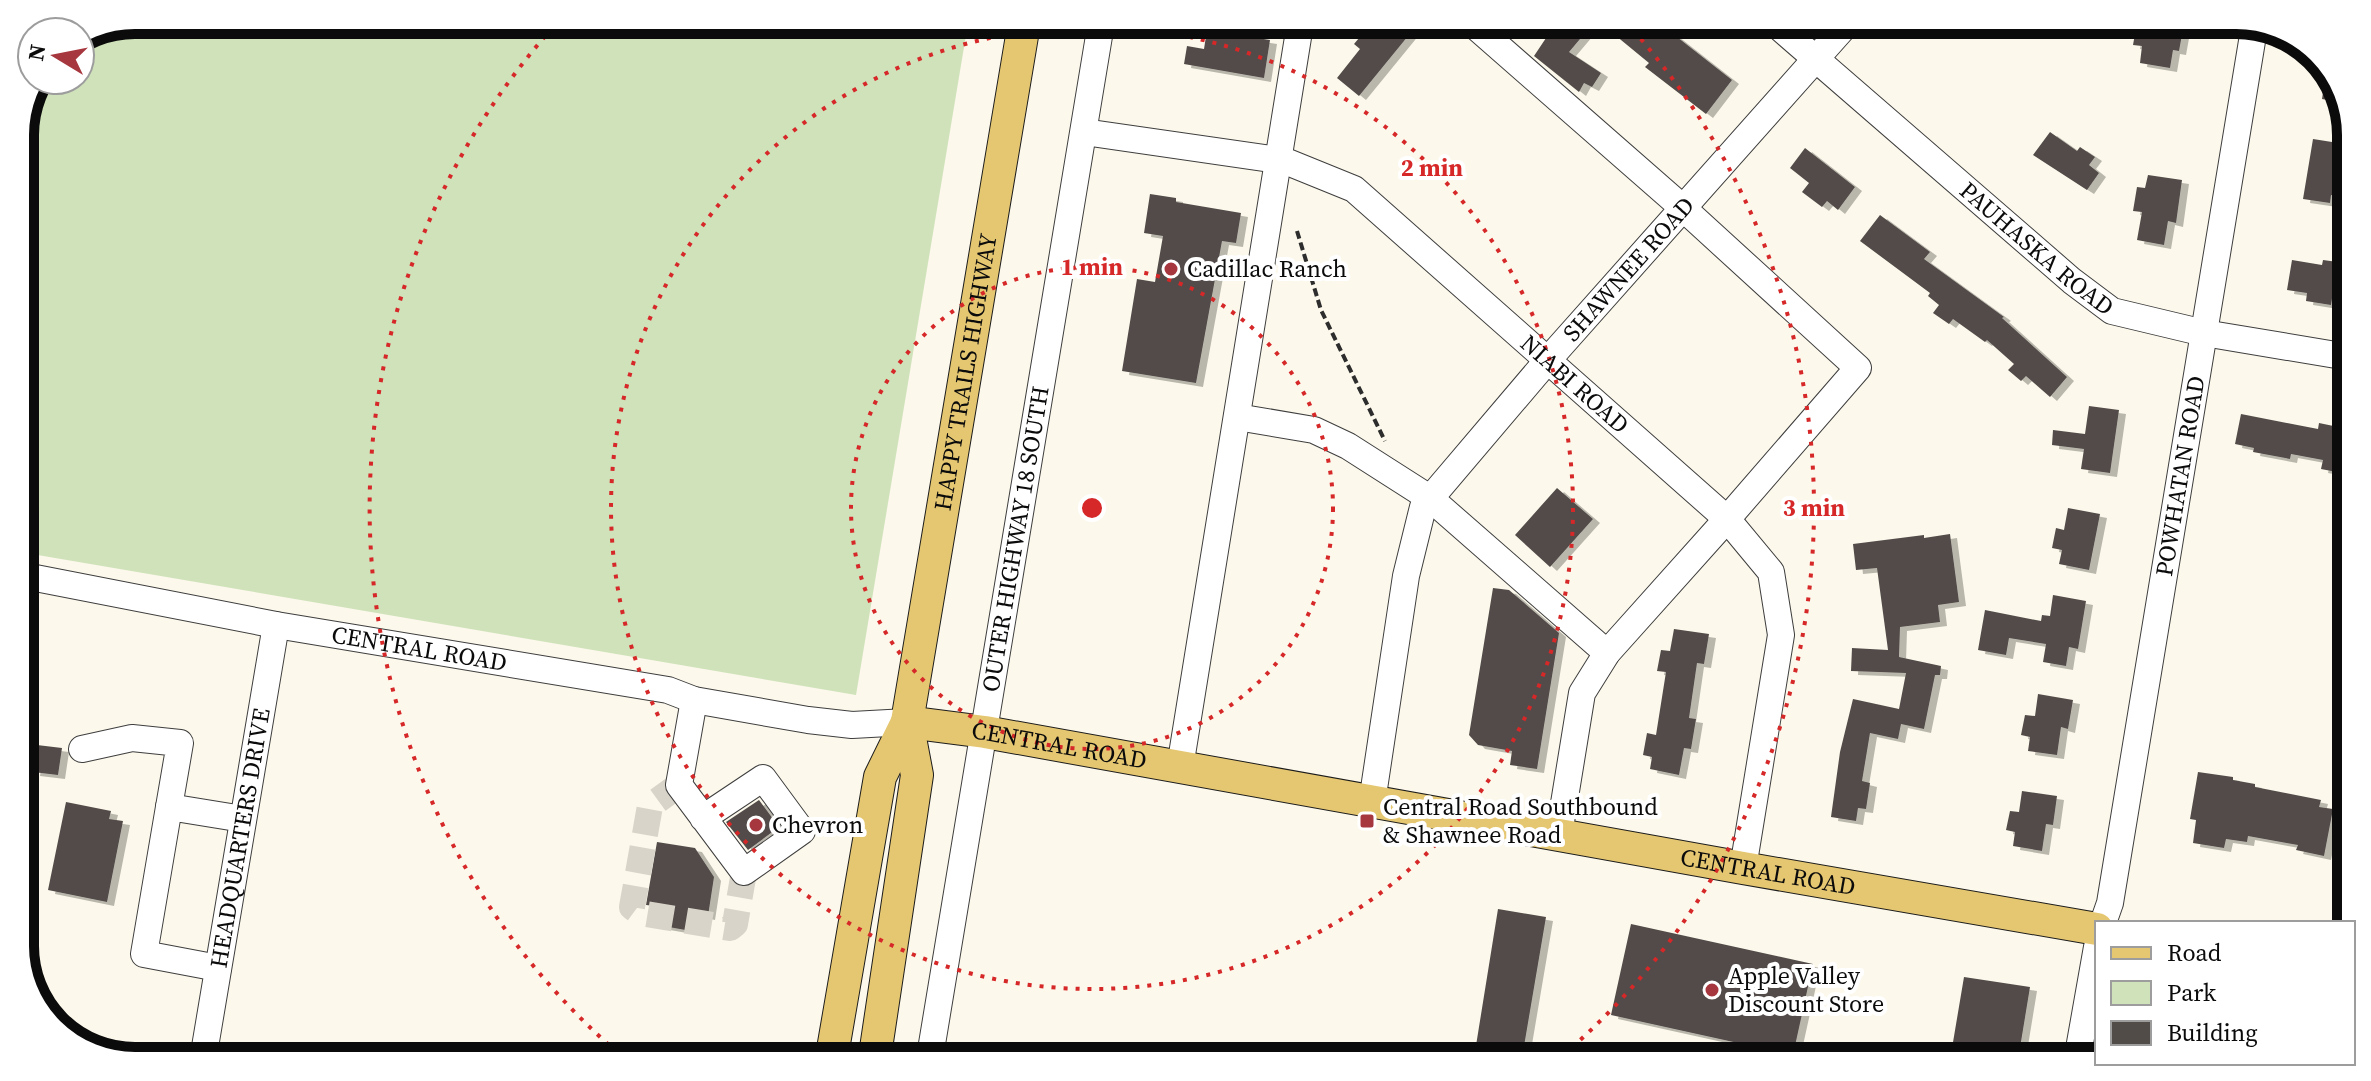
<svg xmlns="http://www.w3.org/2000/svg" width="2371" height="1081" viewBox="0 0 2371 1081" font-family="'Source Serif 4',serif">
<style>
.green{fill:#cfe2ba}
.building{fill:#524c49;filter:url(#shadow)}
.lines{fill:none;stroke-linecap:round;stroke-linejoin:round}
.minor-tunnel{stroke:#d8d4c9;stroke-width:26;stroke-dasharray:26 13;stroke-linecap:butt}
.minor-casing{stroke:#3e3e3e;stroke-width:28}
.major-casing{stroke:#1c1c1c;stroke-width:34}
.path{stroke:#2d2d2d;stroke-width:4;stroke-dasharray:8 4;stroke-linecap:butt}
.minor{stroke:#fff;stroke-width:26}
.major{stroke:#e5c772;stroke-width:32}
.ring{fill:none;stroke:#d62828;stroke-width:4;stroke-dasharray:4 8}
.poi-dot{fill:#a7373e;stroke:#fff;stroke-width:3}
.labels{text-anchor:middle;stroke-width:8;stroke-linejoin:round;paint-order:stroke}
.street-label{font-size:24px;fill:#0b0b0b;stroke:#fff}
.poi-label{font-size:24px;fill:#0b0b0b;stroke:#fff;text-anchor:start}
.rim{fill:none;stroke:#0b0b0b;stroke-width:10}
.centre{fill:#d62828;stroke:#fff;stroke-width:4}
.ring-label{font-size:24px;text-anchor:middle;font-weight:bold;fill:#d62828;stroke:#fff;stroke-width:8;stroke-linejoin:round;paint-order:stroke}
</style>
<defs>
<filter id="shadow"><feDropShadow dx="7" dy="4" stdDeviation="0" flood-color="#0004"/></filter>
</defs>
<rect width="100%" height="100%" fill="#fcf8eb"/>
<path class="green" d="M 135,20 L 968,23 L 856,695 L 20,552 L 20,128 L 42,80 L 80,80 L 80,43 Z"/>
<path class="building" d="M 1370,25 L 1417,25 L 1359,96 L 1337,78 L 1360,49 L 1354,44 Z
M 1554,26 L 1591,26 L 1569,52 L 1601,73 L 1592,87 L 1584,83 L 1579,92 L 1534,56 Z
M 1604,26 L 1663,26 L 1732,80 L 1706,114 L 1645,67 L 1649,63 Z
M 2136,28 L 2183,29 L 2179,51 L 2173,50 L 2170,68 L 2140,63 L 2142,46 L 2133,45 Z
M 1207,30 L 1270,40 L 1264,78 L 1184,64 L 1187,46 L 1204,49 Z
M 2327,67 L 2331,71 L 2342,103 L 2322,99 Z
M 2050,132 L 2077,151 L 2080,147 L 2095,157 L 2089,165 L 2099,173 L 2087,190 L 2033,155 Z
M 2313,139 L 2351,145 L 2343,197 L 2331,195 L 2330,203 L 2303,199 Z
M 1805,148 L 1855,187 L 1838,210 L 1827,201 L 1822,207 L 1802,192 L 1809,183 L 1790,168 Z
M 2148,175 L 2182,180 L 2176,223 L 2168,221 L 2164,245 L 2137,240 L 2142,212 L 2133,211 L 2137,187 L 2145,188 Z
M 1150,194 L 1176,198 L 1176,202 L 1241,213 L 1236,243 L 1222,241 L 1196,383 L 1122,371 L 1137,279 L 1155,282 L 1163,236 L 1144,233 Z
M 1880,215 L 1930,252 L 1924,259 L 2004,317 L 2002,318 L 2067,377 L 2050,397 L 2026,376 L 2021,381 L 2008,370 L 2014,364 L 1987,340 L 1985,342 L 1953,319 L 1949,324 L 1933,313 L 1939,305 L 1928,296 L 1930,293 L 1860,241 Z
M 2292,260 L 2322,265 L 2323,260 L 2345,263 L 2344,269 L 2349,270 L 2349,295 L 2333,292 L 2331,305 L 2306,301 L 2307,293 L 2287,290 Z
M 2089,406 L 2119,410 L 2110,473 L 2081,469 L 2084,449 L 2052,445 L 2053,430 L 2085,434 Z
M 2241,414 L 2318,429 L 2319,423 L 2348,429 L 2347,474 L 2321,469 L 2323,460 L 2291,454 L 2290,459 L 2253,452 L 2254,448 L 2235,444 Z
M 1557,488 L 1593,519 L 1550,567 L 1515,535 Z
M 2068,508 L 2100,514 L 2089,570 L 2059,564 L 2062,550 L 2052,548 L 2056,528 L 2064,530 Z
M 1950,534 L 1959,602 L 1938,605 L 1940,622 L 1900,627 L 1899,657 L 1941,666 L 1940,675 L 1935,675 L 1924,729 L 1901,724 L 1898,739 L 1870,733 L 1862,781 L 1870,783 L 1866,809 L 1858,808 L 1856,821 L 1831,817 L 1840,752 L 1853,699 L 1899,709 L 1906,673 L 1851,671 L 1852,648 L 1888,650 L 1877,568 L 1856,570 L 1853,544 L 1924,535 L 1924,538 Z
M 1493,588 L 1509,590 L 1559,633 L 1537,769 L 1510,765 L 1512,751 L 1478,745 L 1469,735 Z
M 2053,595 L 2086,601 L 2078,649 L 2069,647 L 2066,666 L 2043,662 L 2046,644 L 2009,638 L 2006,655 L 1978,650 L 1985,610 L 2041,621 L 2042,615 L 2050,616 Z
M 1674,629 L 1709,634 L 1704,664 L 1697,663 L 1689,718 L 1696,719 L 1691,749 L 1684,748 L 1679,775 L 1650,769 L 1652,757 L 1643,755 L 1647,733 L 1656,735 L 1666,672 L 1657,671 L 1661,650 L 1670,651 Z
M 2038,694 L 2073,700 L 2068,729 L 2061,727 L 2057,755 L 2028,751 L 2030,737 L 2021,735 L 2025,715 L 2035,716 Z
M 37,745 L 62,748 L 58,775 L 33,772 Z
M 2198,772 L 2233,777 L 2233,780 L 2255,784 L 2255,787 L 2321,800 L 2319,807 L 2333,809 L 2324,856 L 2296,850 L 2298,845 L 2248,836 L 2247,842 L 2226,839 L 2224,848 L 2193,843 L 2196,820 L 2190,819 Z
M 2022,791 L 2057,796 L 2053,825 L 2046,824 L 2042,851 L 2013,846 L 2015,832 L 2006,830 L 2010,811 L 2019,812 Z
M 759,800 L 779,827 L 748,850 L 726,822 Z
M 66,802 L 111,811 L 109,819 L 123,821 L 107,902 L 48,890 Z
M 657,842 L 695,848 L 714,877 L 708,916 L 694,913 L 691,931 L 652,924 L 655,906 L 646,905 Z
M 1498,909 L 1546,917 L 1522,1058 L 1474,1058 Z
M 1631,924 L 1813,964 L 1793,1055 L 1611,1015 Z
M 1964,977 L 2030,987 L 2018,1060 L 1950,1060 Z"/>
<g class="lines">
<path class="minor-tunnel" d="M 679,785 L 650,806 L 632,907 L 640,913 L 730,928 L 735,924 L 744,872"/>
<g class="minor-casing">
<g id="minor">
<path d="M 1475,26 L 1684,209 L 1858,368 L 1727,519 L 1607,653 L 1582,693 L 1559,834"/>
<path id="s1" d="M 1779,27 L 2072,281 L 2112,311 L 2204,333 L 2348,357"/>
<path id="s2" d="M 1084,132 L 1285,161 L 1354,189 L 1727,519 L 1771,572 L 1781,635 L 1743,868"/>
<path d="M 1237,417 L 1314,430 L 1348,446 L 1431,499 L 1607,653"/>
<path id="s3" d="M 20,575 L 276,625 L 668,690 L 694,700 L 808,720 L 852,725 L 907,722"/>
<path d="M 694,700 L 679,785 L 744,872 L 802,831 L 763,778 L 703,818"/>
<path d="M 82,749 L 132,738 L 180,743 L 169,807"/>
<path d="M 1180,767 L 1300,25"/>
<path id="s4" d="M 1372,802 L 1406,576 L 1423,507 L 1547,361 L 1844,27"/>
<path id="s5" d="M 2103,923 L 2110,903 L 2254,29"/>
<path d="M 218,968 L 144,954 L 169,807 L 243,819"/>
<path id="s6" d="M 204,1053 L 276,625"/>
<path id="s7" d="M 930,1056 L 1101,24"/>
<path d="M 2077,1060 L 2097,947"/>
</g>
</g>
<g class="major-casing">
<g id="major">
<path id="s8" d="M 907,722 L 985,732 L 1743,868 L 2097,929"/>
<path id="s9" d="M 832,1055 L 880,777 L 907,722 L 1024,24"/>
<path d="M 875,1055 L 917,775 L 907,722"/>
</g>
</g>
<path class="path" d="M 1297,231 L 1321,310 L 1385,441"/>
<use href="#minor" class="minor"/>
<use href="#major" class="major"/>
</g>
<g class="ring">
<circle cx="1092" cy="508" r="241"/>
<circle cx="1092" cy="508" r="481"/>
<path d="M618 1053A722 722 0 0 1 555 25M1633 30A722 722 0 0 1 1561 1057"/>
</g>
<g class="poi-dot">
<circle cx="1171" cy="269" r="8"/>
<rect x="1359" y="813" width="16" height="16" rx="4"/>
<circle cx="756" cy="825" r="8"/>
<circle cx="1712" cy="990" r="8"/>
</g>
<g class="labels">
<g class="street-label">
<text dy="8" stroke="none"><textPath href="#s1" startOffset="340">PAUHASKA ROAD</textPath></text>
<text dy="8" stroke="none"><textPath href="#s4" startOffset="614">SHAWNEE ROAD</textPath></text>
<text dy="8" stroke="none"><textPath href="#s9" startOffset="698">HAPPY TRAILS HIGHWAY</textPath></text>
<text dy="8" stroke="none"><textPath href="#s2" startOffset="572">NIABI ROAD</textPath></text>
<text dy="8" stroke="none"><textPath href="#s5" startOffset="454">POWHATAN ROAD</textPath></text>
<text dy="8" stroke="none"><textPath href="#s7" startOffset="524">OUTER HIGHWAY 18 SOUTH</textPath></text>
<text dy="8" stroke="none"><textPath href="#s3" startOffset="406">CENTRAL ROAD</textPath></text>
<text dy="8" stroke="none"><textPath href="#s8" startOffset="154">CENTRAL ROAD</textPath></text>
<text dy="8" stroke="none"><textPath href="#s6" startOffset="218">HEADQUARTERS DRIVE</textPath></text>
<text dy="8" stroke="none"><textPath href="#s8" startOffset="874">CENTRAL ROAD</textPath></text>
</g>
<g class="poi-label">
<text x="1187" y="277">Cadillac Ranch</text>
<text x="1383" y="815">Central Road Southbound<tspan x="1383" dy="28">&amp; Shawnee Road</tspan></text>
<text x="772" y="833">Chevron</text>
<text x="1728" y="984">Apple Valley<tspan x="1728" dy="28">Discount Store</tspan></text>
</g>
</g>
<path d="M0 0H2371V1081H0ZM135 34H2236A101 101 0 0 1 2337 135V946A101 101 0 0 1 2236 1047H135A101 101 0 0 1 34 946V135A101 101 0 0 1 135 34Z" fill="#fff" fill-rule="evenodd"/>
<path class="rim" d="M135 34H2236A101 101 0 0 1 2337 135V946A101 101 0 0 1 2236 1047H135A101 101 0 0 1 34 946V135A101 101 0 0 1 135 34Z"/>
<circle cx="1092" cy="508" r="12" class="centre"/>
<g class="ring-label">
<text x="1432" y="176">2 min</text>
<text x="1092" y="275">1 min</text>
<text x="1814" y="516">3 min</text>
</g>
<rect x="2095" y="921" width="260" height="144" fill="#ffffff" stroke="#9d9d9d" stroke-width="2"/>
<rect x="2111" y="947" width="40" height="12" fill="#e5c772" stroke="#9d9d9d" stroke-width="2"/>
<text x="2167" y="961" font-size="24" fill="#0b0b0b">Road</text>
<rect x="2111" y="981" width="40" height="24" fill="#cfe2ba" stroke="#9d9d9d" stroke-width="2"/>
<text x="2167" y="1001" font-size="24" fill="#0b0b0b">Park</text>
<rect x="2111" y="1021" width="40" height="24" fill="#524c49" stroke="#9d9d9d" stroke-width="2"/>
<text x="2167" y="1041" font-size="24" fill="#0b0b0b">Building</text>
<g transform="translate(56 56) rotate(280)"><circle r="38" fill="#ffffff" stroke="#9d9d9d" stroke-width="2"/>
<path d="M0-6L14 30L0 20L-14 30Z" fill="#a7373e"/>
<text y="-12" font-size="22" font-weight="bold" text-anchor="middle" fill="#0b0b0b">N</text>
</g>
</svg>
